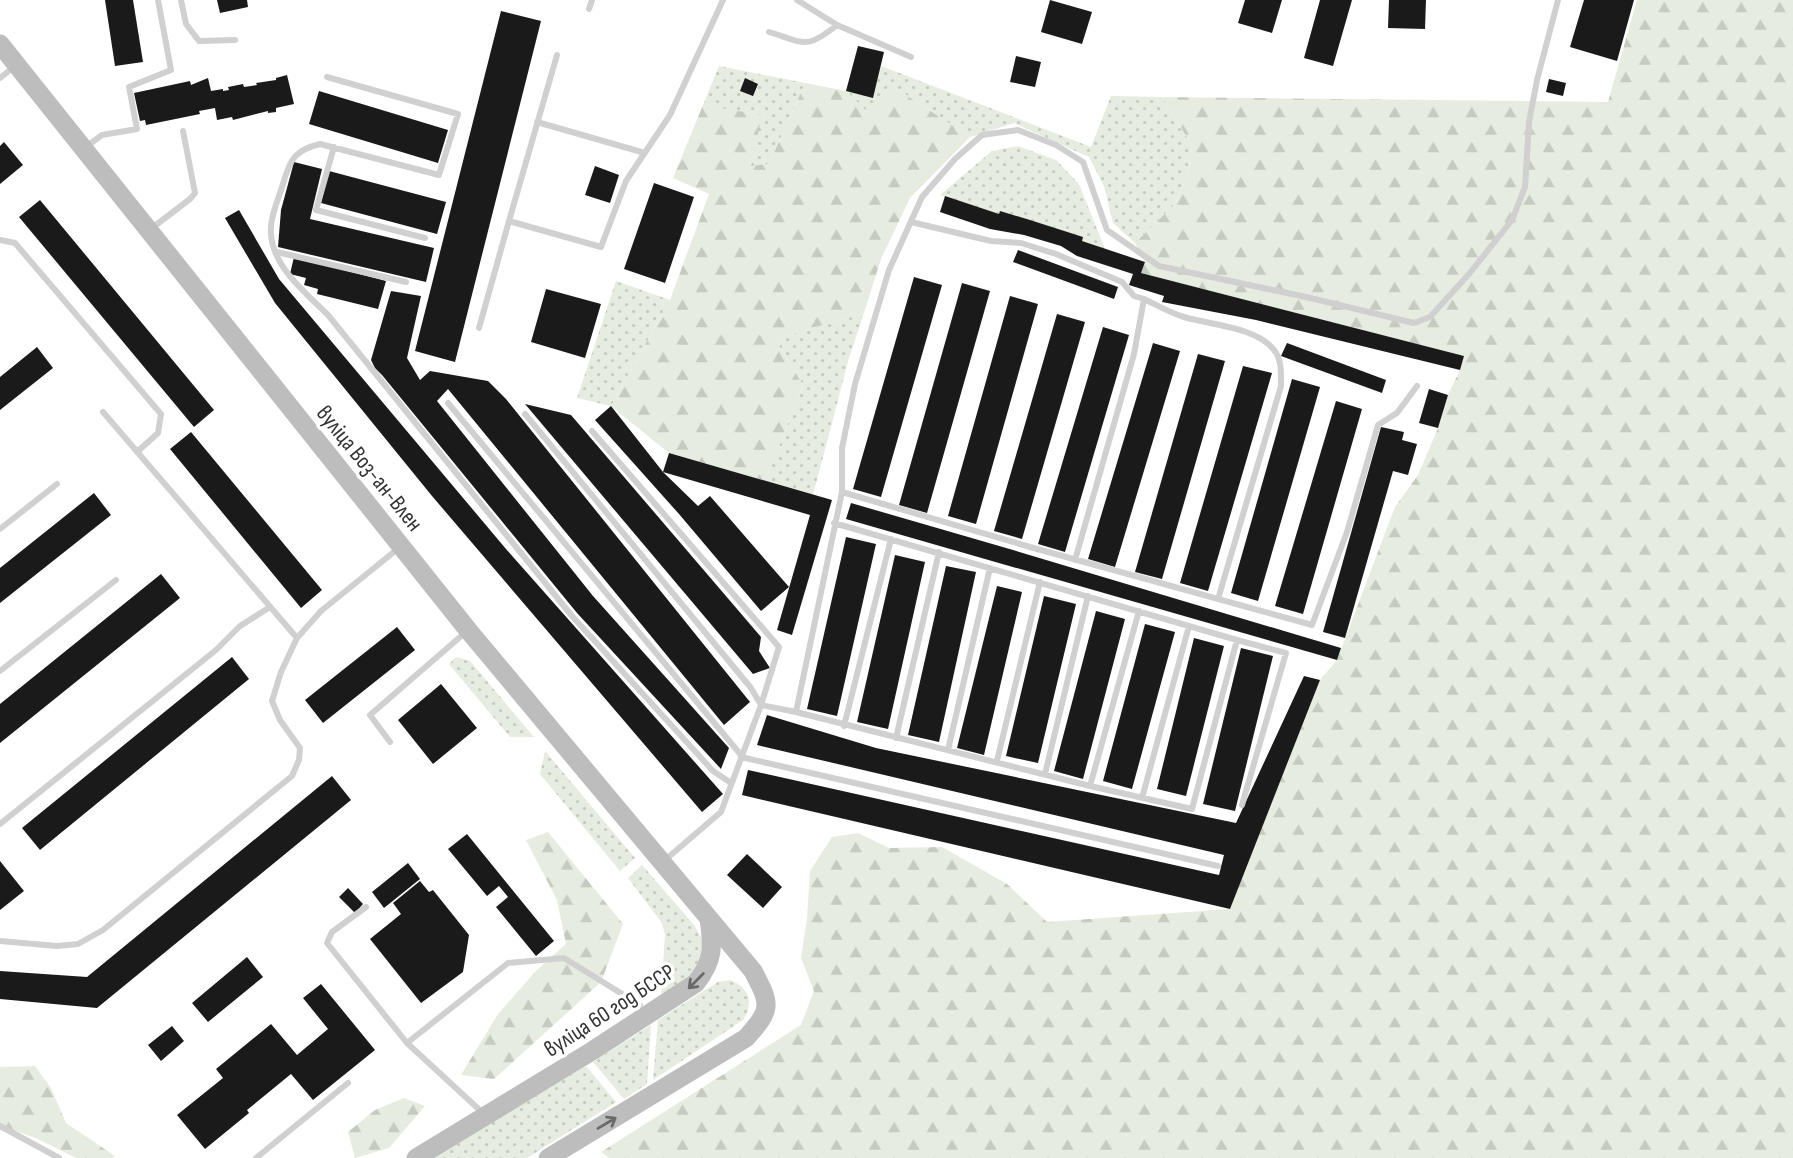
<svg xmlns="http://www.w3.org/2000/svg" width="1793" height="1158" viewBox="0 0 1793 1158" font-family="'Sofia Sans Condensed',sans-serif">
<style>
.grass{fill:url(#grass-dots)}
.forest{fill:url(#forest-firs)}
.building{fill:#1a1a1a}
.lines{fill:none;stroke-linecap:round;stroke-linejoin:round}
.service{stroke:#d0d0d0;stroke-width:6}
.secondary{stroke:#bdbdbd;stroke-width:19}
.oneway{stroke:#6a6a6a}
.labels{text-anchor:middle;stroke-width:7;stroke-linejoin:round;paint-order:stroke}
.street-label{font-size:23px;fill:#333;stroke:#fff}
</style>
<defs>
<pattern id="grass-dots" width="8" height="8" patternUnits="userSpaceOnUse" patternTransform="scale(1.75)"><rect width="8" height="8" fill="#e6ecdf"/><path d="M2 2h.1M6 6h.1" fill="none" stroke="#c6cbc0" stroke-width="1.8" stroke-linecap="round"/></pattern>
<pattern id="forest-firs" width="22" height="20" patternUnits="userSpaceOnUse" patternTransform="scale(1.75)"><rect width="22" height="20" fill="#e6ecdf"/><path d="M5 1l3.5 6h-7zM16 11l3.5 6h-7z" fill="#c6cbc0"/></pattern>
</defs>
<rect width="100%" height="100%" fill="#fff"/>
<path class="grass" d="M 719,66 L 805,83 L 769,164 L 751,167 L 703,105 Z
M 881,66 L 1091,147 L 1111,96 L 1162,97 L 1191,144 L 1189,169 L 1175,204 L 1135,243 L 1113,223 L 1104,186 L 1089,157 L 1014,123 L 970,137 L 897,89 L 869,114 L 846,91 L 873,97 Z
M 1018,146 L 1056,160 L 1079,184 L 1105,249 L 1082,241 L 1083,237 L 1000,211 L 999,214 L 940,195 L 992,151 Z
M 616,281 L 670,300 L 611,406 L 577,398 Z
M 864,313 L 849,358 L 813,495 L 765,481 L 803,385 L 775,339 Z
M 456,657 L 470,661 L 534,737 L 510,737 L 449,664 Z
M 545,751 L 635,858 L 620,871 L 540,774 Z
M 642,865 L 694,925 L 702,939 L 705,951 L 692,977 L 661,997 L 665,935 L 662,923 L 628,878 Z
M 730,980 C 750,988 754,1003 743,1020 L 653,1080 L 658,1020 L 718,982 Z
M 651,1025 L 647,1084 L 624,1099 L 593,1062 Z
M 586,1066 L 616,1102 L 527,1158 L 432,1158 Z"/>
<path class="forest" d="M 1637,0 L 1793,0 L 1793,1158 L 609,1158 L 601,1152 L 801,1025 L 814,991 L 801,958 L 807,919 L 810,871 L 832,837 L 858,833 L 889,848 L 942,847 L 1007,884 L 1047,922 L 1230,909 L 1320,680 L 1337,660 L 1395,507 L 1418,475 L 1438,428 L 1448,395 L 1460,370 L 1464,356 L 1141,273 L 1145,262 L 1135,243 L 1175,204 L 1189,169 L 1191,144 L 1162,97 L 1608,102 Z
M 805,83 L 846,91 L 869,113 L 897,89 L 970,137 L 910,198 L 881,259 L 864,313 L 775,339 L 803,385 L 765,481 L 669,453 L 611,406 L 670,300 L 709,194 L 673,178 L 703,105 L 762,115 L 751,166 L 769,164 Z
M 548,832 L 623,924 L 601,982 L 494,1079 L 461,1075 L 498,1014 L 536,971 L 566,944 L 557,900 L 526,840 Z
M 35,1066 L 51,1088 L 66,1123 L 115,1156 L 112,1158 L 76,1158 L 36,1138 L 0,1126 L 0,1067 Z
M 404,1098 L 425,1106 L 389,1148 L 355,1158 L 348,1132 L 375,1110 Z"/>
<path class="building" d="M 105,0 L 133,0 L 143,62 L 115,66 Z
M 217,0 L 247,0 L 248,7 L 220,13 Z
M 1050,0 L 1092,12 L 1082,44 L 1041,32 Z
M 1245,0 L 1282,0 L 1272,33 L 1238,23 Z
M 1320,0 L 1352,0 L 1333,66 L 1304,58 Z
M 1389,0 L 1426,0 L 1425,29 L 1388,28 Z
M 1584,0 L 1634,0 L 1617,61 L 1570,47 Z
M 501,11 L 541,21 L 455,362 L 415,351 Z
M 858,46 L 884,52 L 873,98 L 846,91 Z
M 1016,56 L 1041,62 L 1035,87 L 1010,82 Z
M 287,75 L 294,104 L 276,108 L 276,112 L 268,113 L 268,111 L 233,120 L 232,117 L 217,120 L 215,108 L 199,111 L 200,114 L 146,125 L 145,120 L 140,121 L 134,93 L 190,81 L 191,85 L 208,78 L 211,91 L 223,89 L 223,91 L 229,90 L 228,87 L 243,84 L 244,87 L 257,85 L 256,83 L 276,80 L 276,78 Z
M 745,78 L 758,84 L 753,96 L 740,91 Z
M 1549,79 L 1566,83 L 1563,96 L 1546,92 Z
M 319,91 L 448,130 L 438,163 L 309,124 Z
M 4,142 L 23,165 L 0,184 L 0,146 Z
M 294,162 L 322,169 L 310,219 L 434,248 L 426,282 L 278,247 L 281,210 Z
M 595,166 L 619,175 L 610,203 L 585,195 Z
M 329,171 L 446,202 L 437,234 L 321,203 Z
M 654,183 L 694,197 L 665,283 L 624,269 Z
M 945,196 L 999,214 L 1000,211 L 1030,220 L 1083,237 L 1082,241 L 1145,262 L 1141,273 L 1464,356 L 1460,370 L 1256,320 L 1162,302 L 1164,296 L 1129,285 L 1133,274 L 1077,256 L 1061,246 L 1024,235 L 990,229 L 940,212 Z
M 40,200 L 214,410 L 194,427 L 19,217 Z
M 239,210 L 279,279 L 506,549 L 723,794 L 702,812 L 432,496 L 275,303 L 225,218 Z
M 1018,250 L 1118,287 L 1114,299 L 1013,262 Z
M 294,257 L 386,281 L 378,309 L 317,294 L 318,289 L 304,285 L 306,278 L 290,274 Z
M 914,277 L 942,285 L 881,497 L 853,489 Z
M 962,283 L 990,291 L 927,513 L 899,505 Z
M 546,289 L 601,304 L 585,358 L 531,342 Z
M 391,291 L 421,296 L 407,358 L 420,380 L 430,371 L 488,381 L 506,399 L 750,702 L 724,725 L 448,389 L 437,401 L 593,596 L 729,748 L 721,769 L 577,613 L 382,375 L 375,368 L 371,360 Z
M 1010,296 L 1038,304 L 976,524 L 948,516 Z
M 1057,314 L 1085,322 L 1022,539 L 994,531 Z
M 1103,327 L 1129,335 L 1065,552 L 1038,544 Z
M 1153,343 L 1180,351 L 1115,567 L 1088,559 Z
M 1287,343 L 1386,380 L 1382,393 L 1281,356 Z
M 37,347 L 53,368 L 0,410 L 0,377 Z
M 1198,354 L 1225,361 L 1162,579 L 1135,572 Z
M 1243,366 L 1272,373 L 1208,591 L 1180,583 Z
M 1292,379 L 1320,387 L 1258,601 L 1231,593 Z
M 1429,389 L 1448,395 L 1438,428 L 1419,423 Z
M 1336,401 L 1362,409 L 1303,614 L 1275,606 Z
M 525,404 L 571,415 L 761,637 L 759,651 L 770,668 L 753,674 Z
M 611,406 L 663,472 L 698,506 L 710,496 L 789,587 L 761,611 L 679,514 L 595,420 Z
M 1381,427 L 1404,432 L 1402,440 L 1417,444 L 1408,475 L 1393,471 L 1345,638 L 1323,632 Z
M 191,432 L 322,590 L 301,608 L 170,449 Z
M 669,453 L 832,500 L 792,635 L 777,630 L 810,515 L 663,472 Z
M 94,493 L 111,515 L 0,603 L 0,568 Z
M 851,503 L 1013,550 L 1341,648 L 1337,660 L 846,519 Z
M 846,537 L 876,544 L 837,716 L 807,709 Z
M 895,555 L 925,562 L 888,729 L 857,722 Z
M 946,566 L 976,572 L 939,742 L 908,735 Z
M 161,574 L 180,598 L 0,743 L 0,704 Z
M 997,586 L 1022,592 L 984,755 L 957,748 Z
M 1044,596 L 1076,604 L 1038,763 L 1006,756 Z
M 1096,611 L 1125,619 L 1083,779 L 1054,771 Z
M 1145,624 L 1175,632 L 1132,789 L 1103,781 Z
M 397,627 L 415,650 L 323,723 L 305,700 Z
M 1194,638 L 1224,646 L 1186,796 L 1157,789 Z
M 1241,648 L 1273,656 L 1235,811 L 1203,804 Z
M 232,657 L 249,679 L 40,850 L 22,828 Z
M 1304,676 L 1320,680 L 1230,909 L 742,795 L 748,770 L 1219,875 L 1224,855 L 757,745 L 767,715 L 876,748 L 1236,823 Z
M 441,684 L 477,728 L 433,764 L 398,720 Z
M 332,776 L 351,800 L 97,1008 L 0,999 L 0,971 L 87,977 Z
M 467,834 L 554,941 L 536,956 L 496,907 L 508,897 L 499,886 L 487,896 L 448,849 Z
M 747,854 L 782,887 L 763,908 L 727,875 Z
M 0,861 L 24,891 L 0,910 Z
M 408,863 L 420,879 L 384,908 L 372,892 Z
M 420,881 L 429,892 L 433,890 L 469,935 L 463,972 L 421,1003 L 370,939 L 401,914 L 393,903 Z
M 348,888 L 363,904 L 355,913 L 339,897 Z
M 247,957 L 263,977 L 208,1022 L 192,1003 Z
M 321,984 L 375,1050 L 313,1100 L 291,1074 L 247,1110 L 249,1113 L 205,1149 L 177,1115 L 223,1078 L 216,1069 L 271,1024 L 297,1055 L 328,1029 L 303,998 Z
M 172,1026 L 184,1041 L 161,1061 L 148,1045 Z"/>
<g class="lines">
<path class="service" d="M 181,0 L 186,24 L 199,41 L 235,40
M 797,0 L 837,25 L 911,57
M 589,9 L 592,0
M 769,32 C 805,43 806,50 837,25
M 557,55 L 509,221 L 601,247 L 626,181 L 670,115 L 723,0
M 327,77 L 458,114 L 439,175 L 320,144 C 295,150 290,159 283,184 C 279,197 272,212 271,226 C 268,264 305,292 328,315 L 572,616 L 713,771 L 731,783
M 0,78 L 15,66
M 537,122 L 645,153
M 87,146 L 102,135 L 137,129 L 129,87 L 171,70 L 158,0
M 334,147 L 316,210 L 425,238
M 911,222 L 991,241 L 1021,243 L 1056,254 L 1122,282 L 1134,296 L 1144,299
M 152,228 L 190,199 L 195,193 L 183,131
M 0,240 L 15,243 L 161,414 L 158,433 L 137,452
M 277,252 L 406,282
M 479,328 L 509,221
M 448,403 L 741,755
M 103,412 L 297,638
M 525,414 L 751,688 L 761,705
M 592,431 L 779,647 L 761,705
M 842,492 L 842,448 L 855,384 L 889,270 L 922,197 L 955,159 L 982,135 L 1018,130 L 1056,145 L 1083,162 L 1107,230 L 1159,266 L 1306,297 L 1414,323 L 1430,317 L 1469,274 L 1512,220 L 1525,187 L 1529,122 L 1537,80 L 1558,0
M 0,529 L 57,484
M 1075,560 L 1134,354 L 1144,299 C 1157,305 1170,313 1184,317 C 1210,325 1257,327 1274,350 C 1282,359 1281,375 1281,386 L 1218,599
M 1237,640 L 1286,653 L 1242,805
M 0,671 L 116,580
M 796,712 L 1090,786 L 1192,809 L 1237,640 L 834,523
M 844,726 L 891,539
M 896,738 L 939,552
M 390,742 L 370,715 L 467,631
M 948,750 L 990,568
M 741,757 L 1218,866
M 997,761 L 1040,582
M 1045,774 L 1088,596
M 1090,786 L 1139,611
M 1142,798 L 1189,626
M 0,824 L 216,650 L 240,626 L 270,607
M 665,860 L 721,812 L 761,705 L 796,712 L 842,492 L 1030,547 L 1312,625 L 1347,532 L 1378,425 L 1397,413 L 1417,386
M 366,907 L 332,932 L 327,943 L 407,1043 L 484,1114
M 0,941 L 57,946 L 78,944 L 103,930 L 292,776 L 299,760 L 300,748 L 280,720 L 272,701 L 281,672 L 297,638 L 321,611 L 400,547
M 407,1043 L 508,963 L 564,958 L 640,1005
M 0,1126 L 59,1158
M 256,1158 L 348,1083"/>
<path class="secondary" d="M 0,44 L 468,630 L 753,971 C 771,1005 772,1009 746,1038 L 548,1158
M 416,1158 L 592,1051 L 696,983 C 714,960 713,947 709,919"/>
</g>
<defs><path id="oneway-shaft" d="M-6 0H5M1.5-3L5.5 0L1.5 3" fill="none" stroke-width="1.6" stroke-linecap="round" stroke-linejoin="round" transform="scale(1.75)"/></defs>
<g class="oneway">
<use href="#oneway-shaft" transform="translate(696 981) rotate(135)"/>
<use href="#oneway-shaft" transform="translate(607 1123) rotate(-31)"/>
</g>
<g class="labels">
<g class="street-label">
<text transform="translate(370 468) rotate(51)" y="8">вуліца Воз-ан-Влен</text>
<text transform="translate(609 1010) rotate(-33)" y="8">вуліца 60 год БССР</text>
</g>
</g>
</svg>
